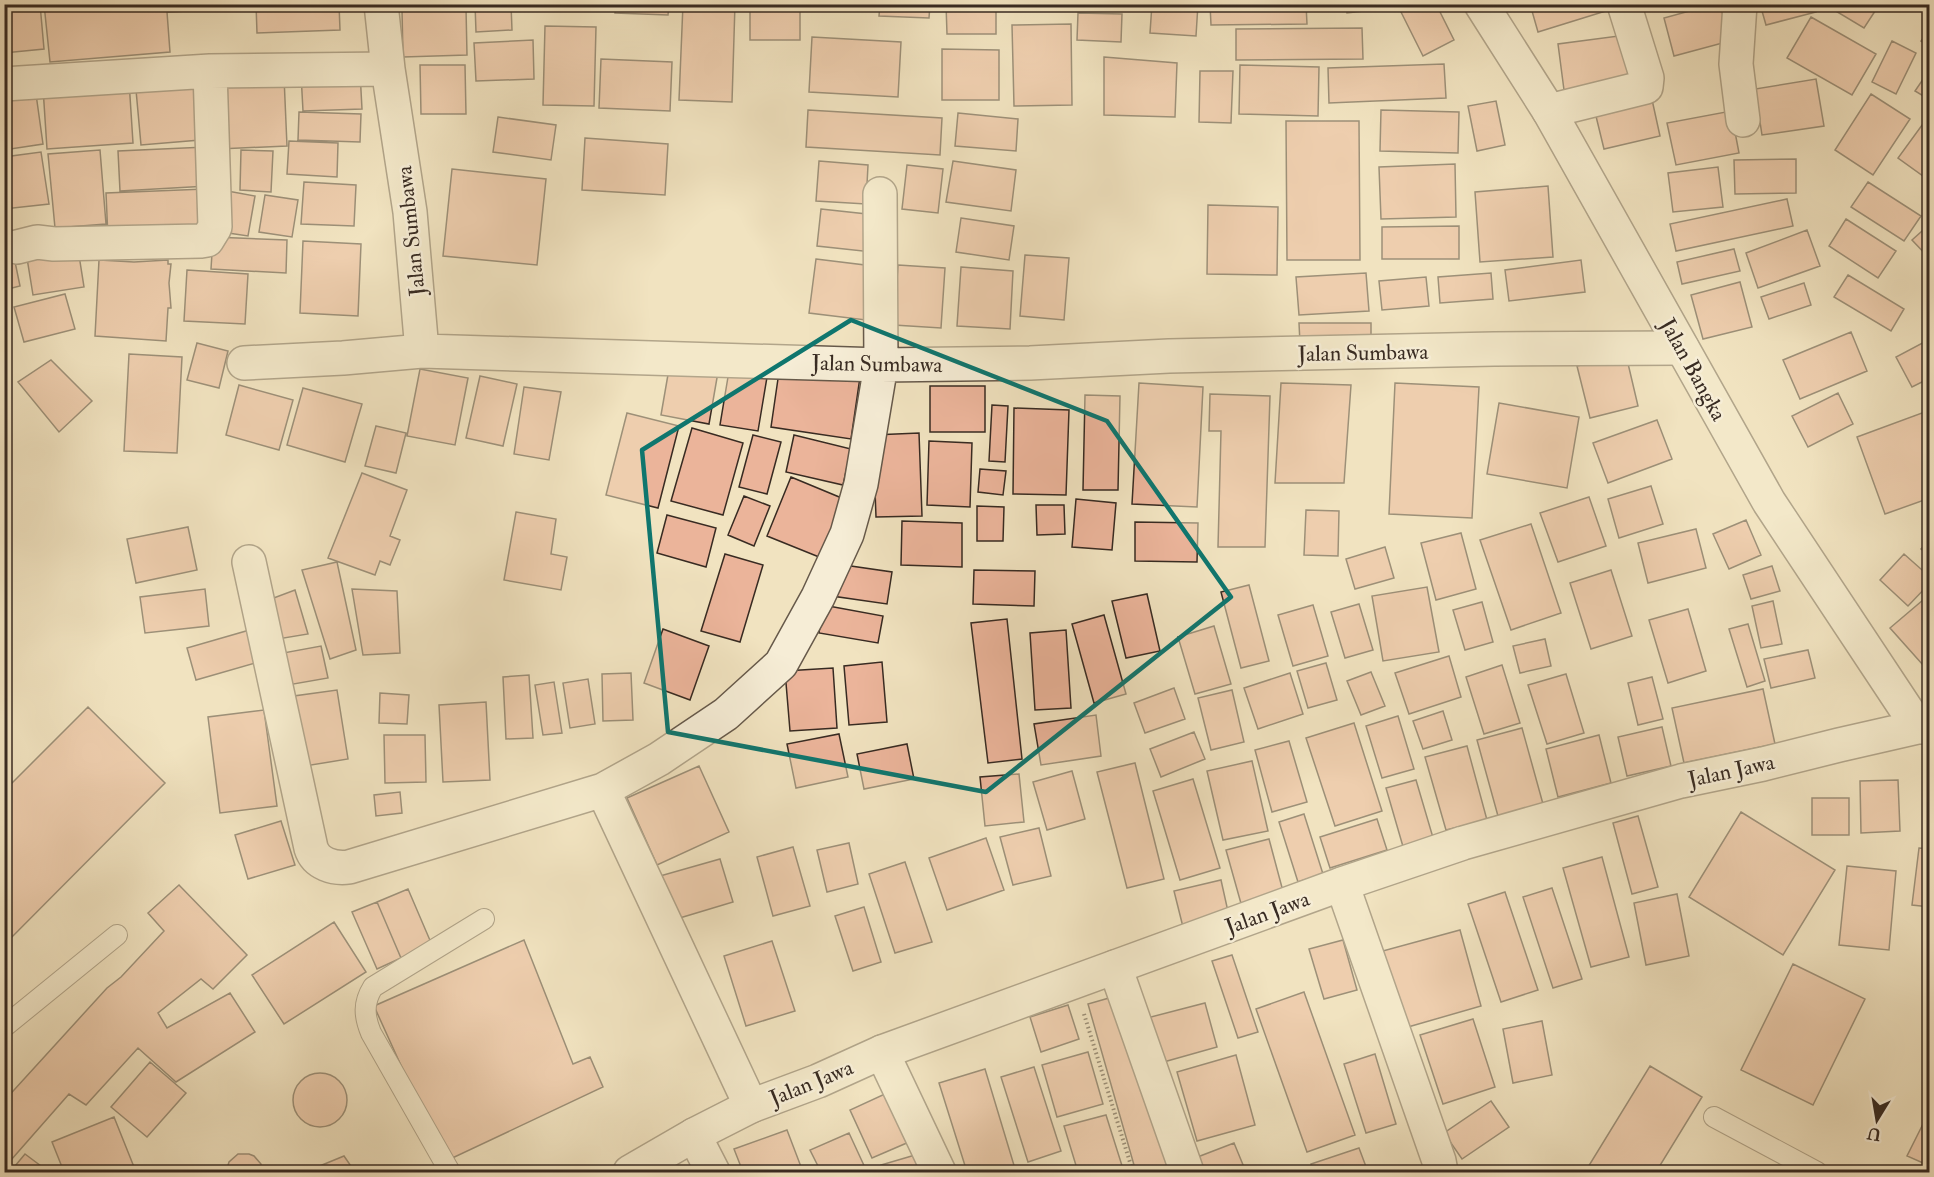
<svg xmlns="http://www.w3.org/2000/svg" width="1934" height="1177" viewBox="0 0 1934 1177" font-family="'IM FELL Double Pica',serif">
<style>
.building{fill:#ebb49a;stroke:#382b22;stroke-width:1.5}
.lines{fill:none;stroke-linecap:round;stroke-linejoin:round}
.service-casing{stroke:#66594a;stroke-width:22}
.minor-casing{stroke:#66594a;stroke-width:36}
.tertiary-casing{stroke:#66594a;stroke-width:36}
.path{stroke:#382b22;stroke-width:4;stroke-dasharray:1.5 3;stroke-linecap:butt}
.service{stroke:#f6edd6;stroke-width:20}
.minor{stroke:#f6edd6;stroke-width:33}
.tertiary{stroke:#f6edd6;stroke-width:33}
.marked{fill:none;stroke:#0f766e;stroke-width:4.5;stroke-linejoin:round}
.labels{text-anchor:middle;stroke-width:5;stroke-linejoin:round;paint-order:stroke}
.street-label{font-size:22px;fill:#382b22;stroke:#f6edd6}
</style>
<rect width="100%" height="100%" fill="#f1e3c0"/>
<filter id="stains"><feTurbulence type="fractalNoise" baseFrequency=".00333" numOctaves="4"/><feColorMatrix values="0 0 0 0 .2 0 0 0 0 .09 0 0 0 0 .02 0 0 0 .5 -.17"/></filter>
<radialGradient id="worn" r=".72"><stop offset=".6" stop-color="#630" stop-opacity="0"/><stop offset="1" stop-color="#630" stop-opacity=".3"/></radialGradient>
<path class="building" d="M 4,4 L 40,4 L 44,49 L 4,53 Z
M 44,4 L 228,4 L 229,9 L 167,12 L 170,52 L 50,62 Z
M 256,4 L 339,4 L 340,30 L 257,33 Z
M 475,4 L 511,4 L 512,30 L 476,32 Z
M 616,4 L 669,4 L 668,15 L 615,13 Z
M 683,4 L 735,4 L 732,102 L 679,100 Z
M 750,4 L 800,4 L 800,40 L 750,40 Z
M 880,4 L 930,4 L 929,18 L 879,16 Z
M 946,4 L 996,4 L 996,34 L 947,34 Z
M 1017,4 L 1066,4 L 1066,6 L 1018,7 Z
M 1152,4 L 1198,4 L 1196,36 L 1150,33 Z
M 1210,4 L 1306,4 L 1307,24 L 1211,25 Z
M 1346,4 L 1380,4 L 1381,9 L 1347,13 Z
M 1397,4 L 1436,4 L 1454,40 L 1423,56 Z
M 1530,4 L 1607,4 L 1609,10 L 1538,32 Z
M 1715,4 L 1720,4 L 1730,41 L 1674,56 L 1664,18 Z
M 1760,4 L 1814,4 L 1816,12 L 1766,25 Z
M 1824,4 L 1878,4 L 1879,5 L 1864,28 Z
M 466,8 L 467,55 L 403,57 L 402,10 Z
M 1078,13 L 1122,14 L 1121,42 L 1077,40 Z
M 1811,17 L 1876,54 L 1852,95 L 1787,58 Z
M 1071,24 L 1072,105 L 1014,106 L 1012,25 Z
M 545,26 L 596,27 L 594,106 L 543,105 Z
M 1362,28 L 1363,59 L 1236,60 L 1236,29 Z
M 1930,29 L 1930,47 L 1921,41 Z
M 1626,35 L 1632,81 L 1564,90 L 1558,44 Z
M 812,37 L 901,42 L 898,97 L 809,92 Z
M 533,40 L 534,79 L 476,81 L 474,43 Z
M 1892,41 L 1916,53 L 1896,94 L 1872,82 Z
M 942,49 L 999,50 L 999,100 L 942,100 Z
M 1104,57 L 1177,63 L 1175,117 L 1104,115 Z
M 601,59 L 672,62 L 670,111 L 599,108 Z
M 1444,64 L 1446,98 L 1329,103 L 1328,68 Z
M 420,65 L 465,65 L 466,114 L 421,114 Z
M 1240,65 L 1319,67 L 1318,116 L 1239,114 Z
M 1930,69 L 1930,100 L 1915,91 Z
M 1200,71 L 1233,71 L 1231,123 L 1199,122 Z
M 360,72 L 362,109 L 303,111 L 301,74 Z
M 284,77 L 287,146 L 219,149 L 216,80 Z
M 1816,79 L 1824,126 L 1762,135 L 1755,89 Z
M 129,81 L 133,143 L 47,149 L 43,88 Z
M 195,86 L 200,140 L 141,145 L 136,90 Z
M 35,87 L 43,144 L 4,150 L 4,91 Z
M 1871,94 L 1910,119 L 1873,175 L 1835,150 Z
M 1651,95 L 1660,136 L 1604,149 L 1594,108 Z
M 1496,101 L 1505,145 L 1477,151 L 1468,106 Z
M 808,110 L 942,118 L 940,155 L 806,147 Z
M 1381,110 L 1459,112 L 1458,153 L 1380,151 Z
M 1731,111 L 1739,153 L 1676,165 L 1667,123 Z
M 299,112 L 361,114 L 360,142 L 298,140 Z
M 958,113 L 1018,119 L 1016,151 L 955,146 Z
M 498,117 L 556,125 L 551,160 L 493,152 Z
M 1286,121 L 1359,121 L 1360,260 L 1287,260 Z
M 1925,121 L 1930,124 L 1930,181 L 1898,158 Z
M 585,138 L 668,144 L 665,195 L 582,190 Z
M 289,141 L 338,143 L 337,177 L 287,174 Z
M 206,147 L 208,186 L 120,191 L 118,151 Z
M 100,150 L 106,224 L 55,228 L 48,154 Z
M 241,150 L 273,151 L 271,192 L 240,190 Z
M 41,152 L 49,204 L 4,209 L 4,157 Z
M 1796,159 L 1796,193 L 1735,194 L 1734,160 Z
M 819,161 L 868,165 L 866,204 L 816,201 Z
M 953,161 L 1016,170 L 1011,211 L 946,202 Z
M 1455,164 L 1456,217 L 1381,219 L 1379,167 Z
M 907,165 L 943,169 L 938,213 L 902,209 Z
M 1718,167 L 1723,207 L 1673,212 L 1668,173 Z
M 452,169 L 546,179 L 537,265 L 443,256 Z
M 304,182 L 356,185 L 354,226 L 301,224 Z
M 1868,182 L 1921,216 L 1904,241 L 1851,207 Z
M 1548,186 L 1553,257 L 1480,262 L 1475,192 Z
M 205,189 L 207,233 L 108,238 L 106,193 Z
M 222,190 L 255,196 L 248,236 L 215,231 Z
M 265,195 L 298,200 L 292,237 L 259,232 Z
M 1787,199 L 1793,226 L 1676,251 L 1670,224 Z
M 1208,205 L 1278,207 L 1277,275 L 1207,274 Z
M 821,209 L 876,215 L 872,252 L 817,246 Z
M 961,218 L 1014,226 L 1009,260 L 956,252 Z
M 1846,219 L 1896,251 L 1878,278 L 1829,246 Z
M 1930,224 L 1930,259 L 1912,240 Z
M 1459,226 L 1459,259 L 1382,259 L 1382,227 Z
M 1807,230 L 1820,266 L 1758,288 L 1746,253 Z
M 213,237 L 287,240 L 286,273 L 211,269 Z
M 303,241 L 361,244 L 358,316 L 300,313 Z
M 78,249 L 84,287 L 33,295 L 27,258 Z
M 1734,249 L 1740,271 L 1682,284 L 1677,262 Z
M 13,252 L 20,286 L 4,290 L 4,253 Z
M 1025,255 L 1069,258 L 1064,320 L 1020,316 Z
M 816,259 L 873,266 L 866,320 L 809,313 Z
M 99,260 L 134,262 L 168,260 L 168,264 L 171,264 L 169,283 L 171,308 L 168,308 L 166,341 L 95,336 Z
M 1581,260 L 1585,292 L 1509,301 L 1505,270 Z
M 898,265 L 945,268 L 941,328 L 894,325 Z
M 961,267 L 1013,271 L 1010,329 L 957,326 Z
M 187,270 L 248,274 L 245,324 L 184,321 Z
M 1366,273 L 1369,311 L 1299,315 L 1296,277 Z
M 1491,273 L 1493,299 L 1440,303 L 1438,277 Z
M 1848,275 L 1904,309 L 1891,331 L 1834,297 Z
M 1426,277 L 1429,306 L 1382,310 L 1379,281 Z
M 1740,282 L 1752,327 L 1703,339 L 1691,295 Z
M 1804,283 L 1811,305 L 1769,319 L 1761,297 Z
M 65,294 L 75,329 L 24,342 L 14,307 Z
M 1299,323 L 1371,323 L 1371,343 L 1300,343 Z
M 1851,332 L 1867,371 L 1800,399 L 1783,360 Z
M 1930,339 L 1930,378 L 1912,387 L 1896,357 Z
M 197,343 L 228,351 L 219,388 L 187,380 Z
M 129,354 L 182,357 L 177,453 L 124,451 Z
M 1626,355 L 1638,406 L 1590,418 L 1577,366 Z
M 51,360 L 92,401 L 59,432 L 18,382 Z
M 670,363 L 718,372 L 709,424 L 661,415 Z
M 780,365 L 860,377 L 851,439 L 771,427 Z
M 420,369 L 468,378 L 455,445 L 407,436 Z
M 729,371 L 767,377 L 758,431 L 720,425 Z
M 480,376 L 517,384 L 503,446 L 466,438 Z
M 1139,383 L 1203,387 L 1197,507 L 1132,504 Z
M 1281,383 L 1351,385 L 1344,483 L 1275,483 Z
M 1395,383 L 1479,387 L 1472,518 L 1389,514 Z
M 239,385 L 293,400 L 279,450 L 226,435 Z
M 930,386 L 985,386 L 985,432 L 930,432 Z
M 524,387 L 561,392 L 549,460 L 514,454 Z
M 303,388 L 362,404 L 345,462 L 287,445 Z
M 1838,393 L 1853,424 L 1808,447 L 1792,416 Z
M 1210,394 L 1270,396 L 1265,547 L 1218,547 L 1221,431 L 1209,431 Z
M 1085,395 L 1120,396 L 1118,490 L 1083,490 Z
M 1499,403 L 1579,417 L 1567,488 L 1487,474 Z
M 992,405 L 1008,406 L 1005,462 L 989,461 Z
M 1014,408 L 1069,410 L 1066,495 L 1013,494 Z
M 1930,410 L 1930,498 L 1885,514 L 1857,437 Z
M 627,413 L 679,426 L 658,508 L 606,495 Z
M 1657,420 L 1672,459 L 1608,483 L 1593,443 Z
M 376,426 L 406,433 L 396,473 L 365,466 Z
M 692,428 L 743,443 L 723,515 L 671,501 Z
M 919,433 L 922,516 L 876,517 L 873,435 Z
M 753,435 L 781,442 L 767,494 L 739,487 Z
M 794,435 L 851,449 L 843,485 L 786,472 Z
M 929,441 L 972,443 L 970,507 L 927,505 Z
M 980,469 L 1006,471 L 1003,495 L 978,492 Z
M 362,473 L 407,490 L 390,536 L 400,540 L 390,565 L 380,561 L 375,575 L 328,558 Z
M 791,477 L 844,499 L 819,557 L 767,536 Z
M 1651,486 L 1663,524 L 1619,538 L 1608,499 Z
M 744,496 L 770,506 L 754,546 L 728,535 Z
M 1589,497 L 1606,546 L 1558,562 L 1540,513 Z
M 1076,499 L 1116,503 L 1112,550 L 1072,547 Z
M 1036,505 L 1064,505 L 1065,534 L 1037,535 Z
M 977,506 L 1004,507 L 1003,541 L 977,541 Z
M 1306,510 L 1339,511 L 1338,556 L 1304,555 Z
M 516,512 L 556,519 L 551,554 L 567,557 L 561,590 L 504,580 Z
M 667,515 L 716,528 L 706,567 L 657,553 Z
M 1746,520 L 1761,555 L 1729,569 L 1713,534 Z
M 902,521 L 962,523 L 962,567 L 901,565 Z
M 1135,522 L 1198,523 L 1197,562 L 1135,561 Z
M 1531,524 L 1561,613 L 1511,630 L 1480,540 Z
M 188,527 L 197,570 L 136,583 L 127,539 Z
M 1696,529 L 1706,568 L 1648,583 L 1638,543 Z
M 1461,533 L 1476,589 L 1436,600 L 1421,543 Z
M 1930,540 L 1930,557 L 1921,549 Z
M 1385,547 L 1394,578 L 1355,589 L 1346,559 Z
M 725,554 L 763,565 L 740,642 L 701,631 Z
M 1904,554 L 1930,577 L 1930,583 L 1908,606 L 1880,580 Z
M 337,562 L 356,650 L 330,659 L 302,570 Z
M 837,564 L 892,572 L 887,604 L 832,596 Z
M 1772,566 L 1780,591 L 1751,599 L 1743,575 Z
M 974,570 L 1035,571 L 1034,606 L 973,604 Z
M 1611,570 L 1632,636 L 1591,649 L 1570,583 Z
M 1249,585 L 1269,661 L 1241,668 L 1221,592 Z
M 1427,587 L 1439,652 L 1383,661 L 1372,596 Z
M 205,589 L 209,626 L 145,633 L 140,597 Z
M 352,589 L 397,591 L 400,653 L 363,655 Z
M 295,590 L 308,634 L 272,640 L 263,602 Z
M 1147,594 L 1160,651 L 1126,658 L 1112,601 Z
M 1923,600 L 1930,608 L 1930,660 L 1923,665 L 1890,628 Z
M 1773,601 L 1782,644 L 1761,648 L 1752,606 Z
M 1482,602 L 1493,642 L 1465,650 L 1453,610 Z
M 1359,604 L 1373,650 L 1345,658 L 1331,612 Z
M 823,605 L 883,616 L 878,643 L 819,633 Z
M 1313,605 L 1328,656 L 1293,666 L 1278,615 Z
M 1688,609 L 1706,671 L 1668,683 L 1649,620 Z
M 1104,615 L 1126,694 L 1094,703 L 1072,624 Z
M 1007,619 L 1022,759 L 988,763 L 971,623 Z
M 1748,624 L 1765,681 L 1747,687 L 1729,629 Z
M 1214,626 L 1231,684 L 1195,694 L 1178,637 Z
M 253,629 L 262,661 L 196,680 L 187,648 Z
M 663,629 L 709,646 L 690,700 L 644,683 Z
M 1066,630 L 1071,708 L 1035,710 L 1030,633 Z
M 1545,639 L 1551,666 L 1520,673 L 1513,646 Z
M 321,646 L 328,678 L 288,685 L 283,653 Z
M 1808,650 L 1815,678 L 1771,688 L 1764,659 Z
M 1449,656 L 1461,697 L 1409,714 L 1395,673 Z
M 882,662 L 887,722 L 849,725 L 844,666 Z
M 1326,663 L 1337,700 L 1308,708 L 1297,671 Z
M 1502,665 L 1520,723 L 1484,734 L 1466,677 Z
M 833,668 L 837,728 L 790,731 L 785,671 Z
M 1371,672 L 1385,706 L 1361,715 L 1347,681 Z
M 631,673 L 633,720 L 603,721 L 602,674 Z
M 1290,673 L 1303,714 L 1258,729 L 1244,688 Z
M 1566,674 L 1584,733 L 1547,744 L 1528,685 Z
M 529,675 L 533,738 L 506,739 L 503,677 Z
M 1652,677 L 1663,719 L 1638,725 L 1628,683 Z
M 588,679 L 595,724 L 570,728 L 563,683 Z
M 554,682 L 562,733 L 543,735 L 535,685 Z
M 1174,688 L 1185,719 L 1145,733 L 1134,703 Z
M 1763,689 L 1775,744 L 1684,763 L 1672,708 Z
M 337,690 L 348,759 L 305,766 L 294,696 Z
M 1232,690 L 1244,742 L 1211,750 L 1198,698 Z
M 380,693 L 409,695 L 407,724 L 379,723 Z
M 486,702 L 490,780 L 443,782 L 439,705 Z
M 88,707 L 165,783 L 4,945 L 4,791 Z
M 264,710 L 277,806 L 220,813 L 208,717 Z
M 1443,711 L 1452,740 L 1423,749 L 1413,721 Z
M 1096,715 L 1101,756 L 1041,765 L 1034,724 Z
M 1398,716 L 1414,769 L 1382,778 L 1366,726 Z
M 1354,723 L 1382,811 L 1335,826 L 1306,738 Z
M 1662,727 L 1671,766 L 1627,776 L 1618,737 Z
M 1522,728 L 1543,804 L 1498,816 L 1477,740 Z
M 1194,732 L 1205,759 L 1161,777 L 1150,749 Z
M 839,734 L 848,777 L 796,788 L 787,744 Z
M 384,735 L 425,735 L 426,782 L 385,783 Z
M 1599,735 L 1611,783 L 1558,797 L 1546,749 Z
M 1289,741 L 1307,802 L 1272,812 L 1255,750 Z
M 907,744 L 914,779 L 864,789 L 857,754 Z
M 1467,746 L 1487,820 L 1446,830 L 1425,757 Z
M 1252,761 L 1268,831 L 1223,840 L 1207,771 Z
M 1135,763 L 1164,879 L 1127,888 L 1097,772 Z
M 699,766 L 729,832 L 657,865 L 627,798 Z
M 1072,771 L 1085,819 L 1047,830 L 1033,782 Z
M 1019,774 L 1024,822 L 985,826 L 980,777 Z
M 1193,779 L 1220,868 L 1180,880 L 1153,791 Z
M 1416,780 L 1434,841 L 1404,850 L 1386,788 Z
M 1898,780 L 1900,831 L 1861,833 L 1860,781 Z
M 400,792 L 402,813 L 376,816 L 374,795 Z
M 1812,798 L 1849,798 L 1849,835 L 1812,835 Z
M 1741,812 L 1835,870 L 1783,955 L 1689,897 Z
M 1304,814 L 1323,874 L 1298,882 L 1279,822 Z
M 1638,816 L 1658,887 L 1632,894 L 1613,823 Z
M 1377,819 L 1387,850 L 1330,868 L 1320,837 Z
M 281,821 L 295,865 L 248,879 L 235,835 Z
M 1039,828 L 1051,876 L 1013,885 L 1000,837 Z
M 986,838 L 1004,890 L 947,910 L 929,858 Z
M 1269,839 L 1284,895 L 1242,907 L 1226,850 Z
M 849,843 L 858,884 L 827,892 L 817,850 Z
M 793,847 L 810,906 L 773,916 L 757,857 Z
M 1919,848 L 1930,849 L 1930,907 L 1912,905 Z
M 1602,857 L 1629,957 L 1591,967 L 1563,868 Z
M 720,859 L 733,902 L 673,920 L 660,876 Z
M 905,862 L 932,942 L 895,953 L 869,874 Z
M 1847,866 L 1896,871 L 1889,950 L 1839,945 Z
M 1221,880 L 1229,916 L 1183,927 L 1174,891 Z
M 179,885 L 247,955 L 213,989 L 201,979 L 158,1013 L 167,1028 L 230,993 L 255,1032 L 176,1082 L 138,1048 L 86,1105 L 69,1094 L 4,1168 L 4,1101 L 107,988 L 121,977 L 164,931 L 148,913 Z
M 1552,888 L 1582,979 L 1553,988 L 1523,897 Z
M 408,889 L 432,945 L 401,958 L 377,902 Z
M 1505,892 L 1538,990 L 1501,1002 L 1468,904 Z
M 1677,894 L 1689,956 L 1646,965 L 1634,903 Z
M 377,902 L 401,958 L 377,969 L 352,912 Z
M 864,907 L 881,962 L 853,971 L 835,916 Z
M 334,922 L 366,972 L 284,1024 L 252,975 Z
M 1460,930 L 1481,1006 L 1401,1029 L 1379,952 Z
M 524,940 L 573,1064 L 590,1057 L 603,1087 L 446,1161 L 432,1134 L 374,1006 Z
M 1343,940 L 1357,990 L 1324,999 L 1309,949 Z
M 772,941 L 795,1011 L 746,1026 L 724,956 Z
M 1232,955 L 1258,1032 L 1238,1038 L 1212,961 Z
M 1793,964 L 1865,999 L 1813,1105 L 1741,1070 Z
M 1304,992 L 1355,1135 L 1307,1152 L 1256,1009 Z
M 1123,994 L 1176,1172 L 1136,1172 L 1088,1004 Z
M 1205,1003 L 1217,1047 L 1160,1063 L 1147,1018 Z
M 1068,1005 L 1079,1039 L 1041,1052 L 1030,1017 Z
M 1473,1019 L 1495,1087 L 1443,1104 L 1420,1035 Z
M 1542,1021 L 1552,1075 L 1513,1083 L 1503,1029 Z
M 1088,1052 L 1103,1104 L 1057,1117 L 1042,1065 Z
M 1375,1054 L 1396,1124 L 1366,1133 L 1344,1064 Z
M 1236,1055 L 1255,1125 L 1197,1141 L 1177,1072 Z
M 150,1062 L 186,1093 L 147,1137 L 111,1107 Z
M 1650,1066 L 1702,1097 L 1656,1172 L 1585,1172 Z
M 1034,1067 L 1061,1151 L 1028,1162 L 1001,1077 Z
M 985,1069 L 1016,1172 L 967,1172 L 939,1083 Z
M293 1100a27 27 0 1 1 54 0a27 27 0 1 1-54 0Z
M 887,1093 L 909,1142 L 872,1158 L 850,1110 Z
M 1491,1101 L 1509,1127 L 1462,1159 L 1444,1133 Z
M 1930,1110 L 1930,1166 L 1907,1156 Z
M 1106,1115 L 1124,1172 L 1078,1172 L 1064,1126 Z
M 114,1117 L 136,1172 L 64,1172 L 52,1142 Z
M 787,1130 L 803,1172 L 743,1172 L 734,1149 Z
M 849,1133 L 867,1172 L 821,1172 L 810,1150 Z
M 1234,1143 L 1246,1172 L 1201,1172 L 1195,1158 Z
M 1359,1148 L 1368,1172 L 1313,1172 L 1311,1164 Z
M 922,1153 L 928,1172 L 883,1172 L 881,1165 Z
M 25,1154 L 49,1172 L 10,1172 Z
M 238,1154 L 249,1154 L 254,1156 L 261,1164 L 262,1172 L 226,1172 L 229,1162 Z
M 344,1156 L 355,1172 L 305,1172 Z"/>
<g class="lines">
<g class="service-casing">
<path id="service" d="M 4,1027 L 117,935
M 1714,1117 L 1817,1172
M 450,1172 L 371,1033 C 364,1016 363,1003 373,987 L 484,919"/>
</g>
<g class="minor-casing">
<path id="minor" d="M 381,4 L 388,69 L 410,212 L 422,351 L 881,365 L 1030,363 L 1169,356 L 1494,349 L 1682,348
M 1740,4 L 1736,64 L 1743,120
M 4,84 L 210,71 L 388,69
M 1549,111 L 1646,87 L 1647,78 L 1624,4
M 17,247 L 37,242 L 54,244 L 201,241 L 207,240 L 215,227 L 210,71
M 244,363 L 343,358 L 422,351
M 249,562 L 311,848 C 316,864 334,869 349,867 L 603,790 L 659,759 L 726,714 L 781,664 L 818,597 L 847,534 L 861,484 L 881,365 L 880,194
M 603,790 L 751,1106
M 1342,884 L 1439,1161 L 1441,1172
M 1115,967 L 1187,1172
M 882,1052 L 939,1172
M 694,1135 L 713,1172"/>
</g>
<g class="tertiary-casing">
<path id="tertiary" d="M 1481,4 L 1549,111 L 1769,502 L 1918,727
M 630,1172 L 694,1135 L 751,1106 L 818,1081 L 882,1052 L 1342,884 L 1463,843 L 1681,781 L 1763,764 L 1839,745 L 1918,727 L 1930,727"/>
</g>
<path class="path" d="M 1084,1014 L 1133,1172"/>
<use href="#service" class="service"/>
<use href="#minor" class="minor"/>
<use href="#tertiary" class="tertiary"/>
</g>
<path d="M0 0H1934V1177H0ZM 851,320 L 1107,421 L 1231,597 L 986,792 L 668,732 L 642,450 Z" fill="#f1e3c0" fill-opacity=".55" fill-rule="evenodd"/>
<path class="marked" d="M 851,320 L 1107,421 L 1231,597 L 986,792 L 668,732 L 642,450 Z"/>
<g class="labels">
<g class="street-label">
<text transform="translate(410 231) rotate(-96)" y="8">Jalan Sumbawa</text>
<text transform="translate(1363 352) rotate(-1)" y="8">Jalan Sumbawa</text>
<text transform="translate(877 363) rotate(1)" y="8">Jalan Sumbawa</text>
<text transform="translate(1694 369) rotate(61)" y="8">Jalan Bangka</text>
<text transform="translate(1731 770) rotate(-12)" y="8">Jalan Jawa</text>
<text transform="translate(1267 912) rotate(-20)" y="8">Jalan Jawa</text>
<text transform="translate(811 1082) rotate(-22)" y="8">Jalan Jawa</text>
</g>
</g>
<rect width="1934" height="1177" fill="none" stroke="#f1e3c0" stroke-width="24"/>
<rect x="6" y="6" width="1922" height="1165" fill="none" stroke="#382b22" stroke-width="3"/>
<rect x="12" y="12" width="1910" height="1153" fill="none" stroke="#382b22" stroke-width="1.5"/>
<g transform="translate(1877 1120) rotate(191)" stroke="#f6edd6" stroke-width="4.5" paint-order="stroke">
<path d="M0-4.5L10 22L0 15L-10 22Z" fill="#382b22"/>
<text y="-9" font-size="16" font-weight="bold" text-anchor="middle" fill="#382b22">U</text>
</g>
<rect width="100%" height="100%" filter="url(#stains)"/>
<rect width="100%" height="100%" fill="url(#worn)"/>
</svg>
